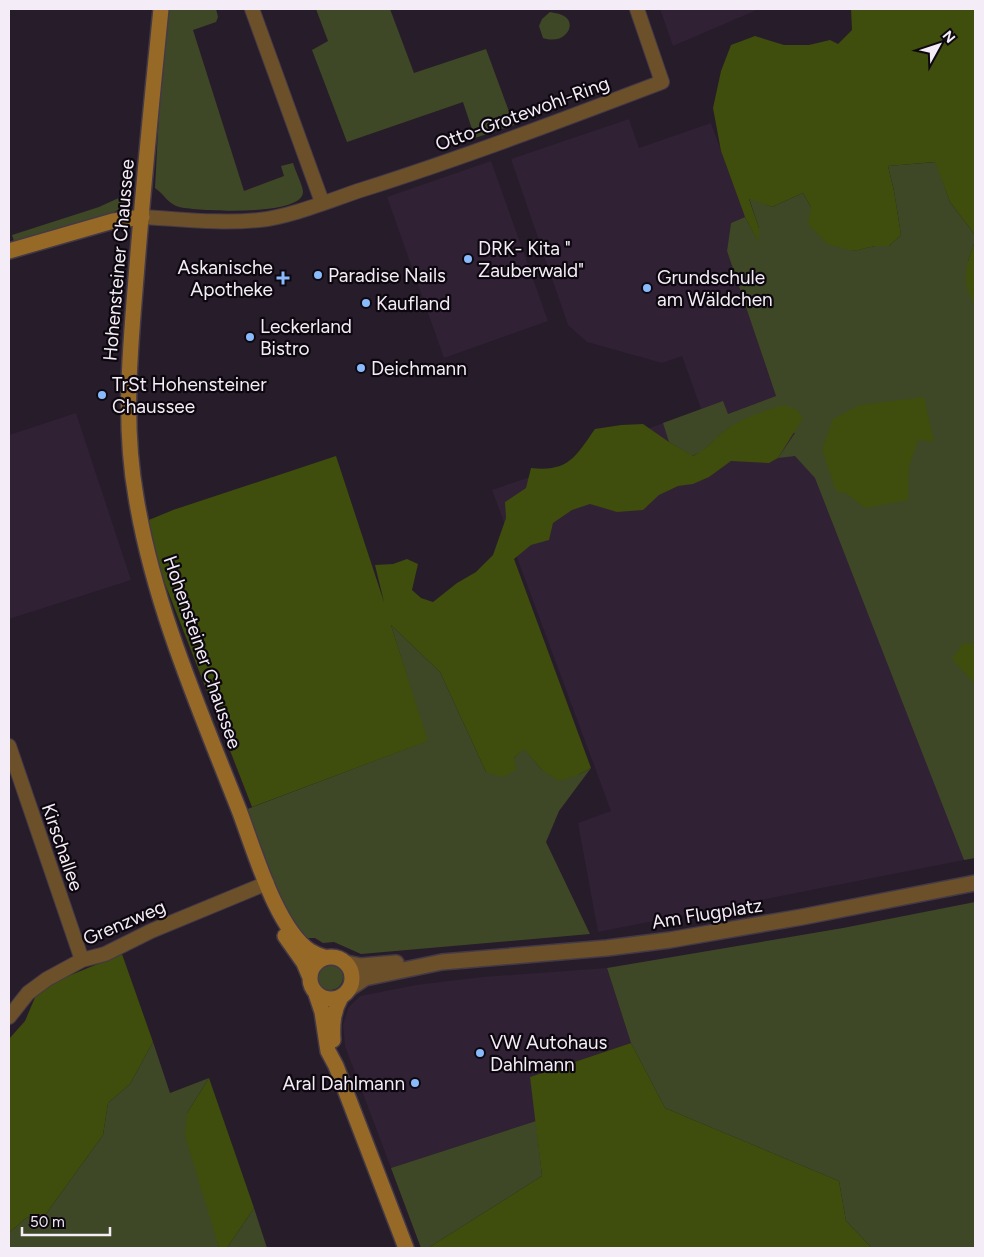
<svg xmlns="http://www.w3.org/2000/svg" width="984" height="1257" viewBox="0 0 984 1257" font-family="Figtree,sans-serif">
<style>
.built{fill:#302135}
.green{fill:#3f4826}
.forest{fill:#3f4d0d}
.lines{fill:none;stroke-linecap:round;stroke-linejoin:round}
.minor-casing{stroke:#443947;stroke-width:16}
.tertiary-casing{stroke:#443947;stroke-width:18}
.secondary-casing{stroke:#443947;stroke-width:18}
.minor{stroke:#6c502a;stroke-width:14}
.tertiary{stroke:#6c502a;stroke-width:15}
.secondary{stroke:#976927;stroke-width:15}
.poi-dot{fill:#88bafc;stroke:#0d080f;stroke-width:2}
.labels{text-anchor:middle;stroke-width:4.5;stroke-linejoin:round;paint-order:stroke}
.street-label{font-size:19px;fill:#f4ecf6;stroke:#0d080f}
.poi-label{font-size:19px;fill:#f4ecf6;stroke:#0d080f;text-anchor:start}
</style>
<rect width="100%" height="100%" fill="#271c2a"/>
<path class="built" d="M 660,9 L 759,9 L 673,46 Z
M 629,119 L 639,148 L 711,123 L 745,217 L 731,223 L 727,251 L 776,396 L 728,414 L 799,395 L 964,860 L 598,932 L 578,823 L 611,811 L 492,490 L 583,459 L 582,453 L 701,409 L 682,356 L 662,363 L 587,342 L 568,325 L 511,159 Z
M 491,161 L 548,321 L 444,358 L 387,197 Z
M 76,413 L 131,580 L 9,619 L 9,435 Z
M 607,968 L 631,1043 L 531,1077 L 536,1121 L 391,1168 L 345,1046 L 343,1025 L 348,1008 L 360,996 L 416,985 L 482,977 Z"/>
<path class="green" d="M 167,9 L 216,9 L 218,17 L 216,22 L 193,30 L 244,191 L 284,176 L 281,166 L 293,163 C 295,170 303,186 303,192 C 303,217 196,211 179,207 C 168,204 164,194 155,188 L 162,56 Z
M 316,9 L 390,9 L 414,73 L 486,49 L 514,125 L 475,138 L 463,102 L 347,142 L 312,50 L 328,41 Z
M 550,12 C 553,13 558,13 562,15 C 579,22 566,46 543,38 L 539,26 L 542,19 Z
M 936,162 L 950,202 L 975,235 L 975,241 L 968,261 L 975,306 L 975,858 L 964,860 L 815,478 L 795,456 L 778,458 L 795,433 L 730,427 L 701,452 L 692,456 L 669,442 L 663,423 L 723,401 L 728,414 L 776,396 L 727,251 L 731,223 L 745,217 L 759,242 L 759,228 L 749,198 L 772,207 L 803,193 L 811,207 L 853,251 L 875,246 L 889,246 L 901,235 L 894,191 L 888,166 Z
M 123,196 L 124,197 L 123,207 L 114,212 L 15,244 L 12,235 L 99,207 Z
M 391,625 L 440,672 L 486,772 L 514,758 L 524,748 L 542,770 L 578,775 L 591,768 L 559,811 L 546,842 L 590,934 L 361,954 L 334,942 L 323,943 L 315,938 L 308,938 L 304,942 L 287,920 L 245,810 L 427,741 Z
M 975,902 L 975,1248 L 872,1248 L 846,1221 L 839,1181 L 665,1108 L 631,1043 L 607,968 L 843,928 Z
M317 977a13 13 0 1 1 26 0a13 13 0 1 1-26 0Z
M 153,1042 L 170,1093 L 209,1078 L 187,1113 L 219,1248 L 10,1248 L 9,1233 L 26,1218 L 46,1214 L 103,1135 L 108,1103 L 130,1084 Z
M 536,1121 L 542,1176 L 428,1248 L 421,1248 L 391,1168 Z
M 254,1208 L 267,1248 L 227,1248 Z"/>
<path class="forest" d="M 851,9 L 975,9 L 975,235 L 950,202 L 935,162 L 888,166 L 894,191 L 901,235 L 889,246 L 875,246 L 854,251 L 827,244 L 808,224 L 811,207 L 803,193 L 772,207 L 749,199 L 759,228 L 759,243 L 745,217 L 721,151 L 713,108 L 721,71 L 731,45 L 755,36 L 784,45 L 809,45 L 830,40 L 838,44 L 852,30 Z
M 975,241 L 975,306 C 960,278 965,269 975,241 Z
M 924,397 L 934,442 L 918,440 L 909,467 L 908,500 L 865,508 L 847,494 L 836,491 L 822,449 L 833,419 L 860,405 Z
M 784,405 L 796,409 L 803,418 L 778,458 L 769,463 L 731,461 L 709,477 L 693,484 L 678,486 L 659,495 L 643,510 L 617,512 L 590,504 L 572,510 L 553,523 L 549,540 L 531,545 L 514,559 L 591,768 L 578,775 L 559,781 L 542,770 L 524,749 L 514,758 L 516,770 L 503,777 L 486,772 L 440,672 L 391,625 L 428,741 L 252,807 L 157,563 L 144,522 L 173,510 L 336,456 L 384,602 L 375,565 L 393,564 L 407,559 L 418,564 L 412,590 L 421,598 L 433,602 L 457,583 L 476,572 L 493,555 L 506,518 L 505,502 L 526,488 L 531,468 C 569,472 575,457 595,429 L 621,425 L 643,424 L 669,442 L 693,456 C 708,449 716,436 730,427 C 745,417 766,410 784,405 Z
M 963,643 L 975,644 L 975,684 L 952,659 Z
M 122,954 L 153,1042 L 130,1084 L 108,1103 L 103,1135 L 46,1214 L 26,1218 L 9,1233 L 9,1039 L 25,1021 L 39,988 Z
M 631,1043 L 665,1108 L 839,1181 L 846,1221 L 872,1248 L 428,1248 L 542,1176 L 530,1077 Z
M 209,1078 L 254,1208 L 227,1248 L 219,1248 L 185,1136 L 187,1113 Z"/>
<g class="lines">
<g class="minor-casing">
<path id="minor" d="M 252,9 L 322,202
M 142,217 C 181,219 220,224 259,220 C 290,217 331,200 361,190 C 462,158 562,120 662,82 L 637,9
M 9,746 L 82,960
M 9,1017 L 28,993 L 47,979 L 82,960 L 105,954 L 151,931 L 267,883"/>
</g>
<g class="tertiary-casing">
<path id="tertiary" d="M 346,963 L 361,966 L 396,963
M 350,988 L 365,978 L 442,962 L 607,948 L 670,940 L 802,917 L 975,883"/>
</g>
<g class="secondary-casing">
<path id="secondary" d="M 161,9 C 152,98 143,188 136,278 C 130,351 123,424 136,497 C 154,606 199,708 239,810 C 254,849 276,928 310,951 C 315,954 320,956 324,957
M 9,251 L 113,221 L 142,217
M 285,936 L 304,963 L 309,975
M310 978a21 21 0 1 1 42 0a21 21 0 1 1-42 0Z
M 316,994 L 322,1012 L 328,1051 L 336,1066 L 406,1248
M 333,1040 C 332,1024 333,1011 341,997"/>
</g>
<use href="#minor" class="minor"/>
<use href="#tertiary" class="tertiary"/>
<use href="#secondary" class="secondary"/>
</g>
<g class="poi-dot">
<circle cx="468" cy="259" r="5"/>
<circle cx="318" cy="275" r="5"/>
<path d="M280.5 270.5h5v5h5v5h-5v5h-5v-5h-5v-5h5z"/>
<circle cx="647" cy="288" r="5"/>
<circle cx="366" cy="303" r="5"/>
<circle cx="250" cy="337" r="5"/>
<circle cx="361" cy="368" r="5"/>
<circle cx="102" cy="395" r="5"/>
<circle cx="480" cy="1053" r="5"/>
<circle cx="415" cy="1083" r="5"/>
</g>
<g class="labels">
<g class="street-label">
<text transform="translate(522 113) rotate(-20)" y="7">Otto-Grotewohl-Ring</text>
<text transform="translate(118 260) rotate(-85)" y="7">Hohensteiner Chaussee</text>
<text transform="translate(203 652) rotate(71)" y="7">Hohensteiner Chaussee</text>
<text transform="translate(63 847) rotate(71)" y="7">Kirschallee</text>
<text transform="translate(707 913) rotate(-9)" y="7">Am Flugplatz</text>
<text transform="translate(124 922) rotate(-23)" y="7">Grenzweg</text>
</g>
<g class="poi-label">
<text x="478" y="255">DRK- Kita "<tspan x="478" dy="22">Zauberwald"</tspan></text>
<text x="273" y="274" text-anchor="end">Askanische<tspan x="273" dy="22">Apotheke</tspan></text>
<text x="328" y="282">Paradise Nails</text>
<text x="657" y="284">Grundschule<tspan x="657" dy="22">am Wäldchen</tspan></text>
<text x="376" y="310">Kaufland</text>
<text x="260" y="333">Leckerland<tspan x="260" dy="22">Bistro</tspan></text>
<text x="371" y="375">Deichmann</text>
<text x="112" y="391">TrSt Hohensteiner<tspan x="112" dy="22">Chaussee</tspan></text>
<text x="490" y="1049">VW Autohaus<tspan x="490" dy="22">Dahlmann</tspan></text>
<text x="405" y="1090" text-anchor="end">Aral Dahlmann</text>
</g>
</g>
<rect width="984" height="1257" fill="none" stroke="#f4ecf6" stroke-width="20"/>
<g transform="translate(939 45) rotate(50)" stroke="#0d080f" stroke-width="4" paint-order="stroke">
<path d="M0-4L9 19L0 12L-9 19Z" fill="#f4ecf6"/>
<text y="-8" font-size="14" font-weight="bold" text-anchor="middle" fill="#f4ecf6">N</text>
</g>
<path d="M22 1227v8h88v-8" fill="none" stroke="#f4ecf6" stroke-width="2.5"/>
<text x="30" y="1227" font-size="15" fill="#f4ecf6" stroke="#0d080f" stroke-width="4" paint-order="stroke">50 m</text>
</svg>
